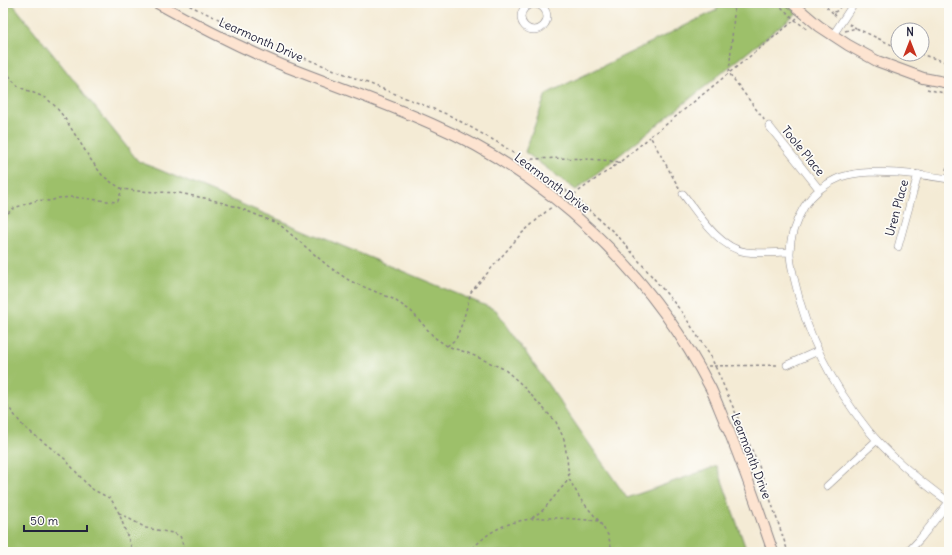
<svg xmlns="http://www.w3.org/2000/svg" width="952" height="555" viewBox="0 0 952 555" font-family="Delius,sans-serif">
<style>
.green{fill:#9dc06a;stroke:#607152}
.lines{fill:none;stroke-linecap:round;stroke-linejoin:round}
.street-casing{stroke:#8b8688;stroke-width:8}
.secondary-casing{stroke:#8b8688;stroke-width:12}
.path{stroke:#8b8688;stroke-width:1.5;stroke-dasharray:3 3;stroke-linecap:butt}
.street{stroke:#fff;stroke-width:7}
.secondary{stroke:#fde4d1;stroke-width:10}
.labels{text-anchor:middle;stroke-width:3.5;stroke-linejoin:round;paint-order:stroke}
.street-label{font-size:12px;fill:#22223b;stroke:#fdfcf7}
</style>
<rect width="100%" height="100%" fill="#fdfcf7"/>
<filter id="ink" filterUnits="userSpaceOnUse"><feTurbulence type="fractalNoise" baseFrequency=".025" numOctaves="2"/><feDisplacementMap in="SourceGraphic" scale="8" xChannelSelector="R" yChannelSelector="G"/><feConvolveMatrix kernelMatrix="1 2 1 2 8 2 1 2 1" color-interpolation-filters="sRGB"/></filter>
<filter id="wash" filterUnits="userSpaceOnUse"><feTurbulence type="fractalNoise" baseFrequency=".012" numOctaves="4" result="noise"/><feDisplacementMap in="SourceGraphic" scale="16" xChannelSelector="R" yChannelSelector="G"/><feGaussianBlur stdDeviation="0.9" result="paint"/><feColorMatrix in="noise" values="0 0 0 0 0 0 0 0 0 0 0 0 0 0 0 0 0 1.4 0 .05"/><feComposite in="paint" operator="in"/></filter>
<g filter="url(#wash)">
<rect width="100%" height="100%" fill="#f4ebd5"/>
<path class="green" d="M 3,3 L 12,3 L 138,161 L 496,310 L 627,498 L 717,466 L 747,552 L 3,552 Z
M 718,3 L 788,3 L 798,12 L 576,190 L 525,152 L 546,94 L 717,10 Z"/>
</g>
<g filter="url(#ink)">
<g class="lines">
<g class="street-casing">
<path id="street" d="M521 17a13 13 0 1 1 26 0a13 13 0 1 1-26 0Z
M 833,35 L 854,3
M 769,126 L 819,189
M 949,179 C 932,176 915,174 898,173 C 879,172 859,171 841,177 C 826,183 813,193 804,207 C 796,220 790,237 790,253 C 790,263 793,273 795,282 C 807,337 834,387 868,430 C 891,458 920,481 949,502
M 683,194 C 699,215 719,248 746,252 C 761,254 776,252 790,252
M 898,247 L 918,174
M 787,365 L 818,351
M 827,486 L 877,440
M 908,552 L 920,539 L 949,502"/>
</g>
<g class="secondary-casing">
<path id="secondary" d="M 157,3 C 198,26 239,47 282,65 C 332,85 383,102 432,124 C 551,176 652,274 711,389 C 717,402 722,416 728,429 C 745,470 759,511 773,552
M 792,3 L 819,26 L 848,45 L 877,61 L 923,78 L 949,83"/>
</g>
<path class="path" d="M 184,3 L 294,54 L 449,115 L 502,145 L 571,194 L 618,236 L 682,312 L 711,357 L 759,466 L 788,552
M 735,3 L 729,73 L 765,121
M 777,3 L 795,20 L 808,30
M 822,3 L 833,13
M 836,16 L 833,13 L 838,10 L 842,3
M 849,24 L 856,28
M 845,31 L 856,28 L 892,45 L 898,47
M 920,54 L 949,63
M 3,65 L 12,80 L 19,87 L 46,98 L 55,106 L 64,117 L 91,160 L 102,175 L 111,182 L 122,189 L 137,191 L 179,193 L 209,199 L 237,207 L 279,224 L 328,266 L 350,281 L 393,299 L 411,311 L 434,337 L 447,346 L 468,353 L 504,369 L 519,382 L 556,422 L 564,439 L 567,458 L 569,479 L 581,500 L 599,521 L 608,535 L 611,546 L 609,552
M 927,89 L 935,91 L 949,94
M 520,161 L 521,160 C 554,157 587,158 620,162 L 650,137
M 946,170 L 949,160
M 679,188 L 650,136 L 663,127 L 729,73 L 790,24 L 797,18
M 569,198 L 620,162
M 3,217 L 14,208 L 38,200 L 50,201 L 59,198 L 73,197 L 116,202 L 118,201 L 122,189
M 447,346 L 456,339 L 463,321 L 471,292 L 521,234 L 549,209 L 552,207
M 708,366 L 780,365
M 3,400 L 23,426 L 65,459 L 90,488 L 111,499 L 119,513 L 133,552
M 119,513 L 146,528 L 173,533 L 180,536 L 182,541 L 184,552
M 532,518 L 544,509 L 569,479
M 468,552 C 475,546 482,539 489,534 C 521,512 562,518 598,521"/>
<use href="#street" class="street"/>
<use href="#secondary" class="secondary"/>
</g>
</g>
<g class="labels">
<g class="street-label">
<text transform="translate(261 40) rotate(24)" y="4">Learmonth Drive</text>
<text transform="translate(803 151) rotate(51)" y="4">Toole Place</text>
<text transform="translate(552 183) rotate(37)" y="4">Learmonth Drive</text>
<text transform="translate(897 208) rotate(-75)" y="4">Uren Place</text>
<text transform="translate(751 456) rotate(69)" y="4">Learmonth Drive</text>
</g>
</g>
<rect width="952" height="555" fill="none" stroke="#fdfcf7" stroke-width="16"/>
<g transform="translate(910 42)"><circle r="19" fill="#fdfcf7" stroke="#a5a5ac"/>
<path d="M0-3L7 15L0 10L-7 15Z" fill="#c8321e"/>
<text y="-6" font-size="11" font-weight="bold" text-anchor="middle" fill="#22223b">N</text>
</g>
<path d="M24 525v6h63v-6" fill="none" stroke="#22223b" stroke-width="2"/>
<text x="30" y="525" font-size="12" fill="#22223b" stroke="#fdfcf7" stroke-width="3" paint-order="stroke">50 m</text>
</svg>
